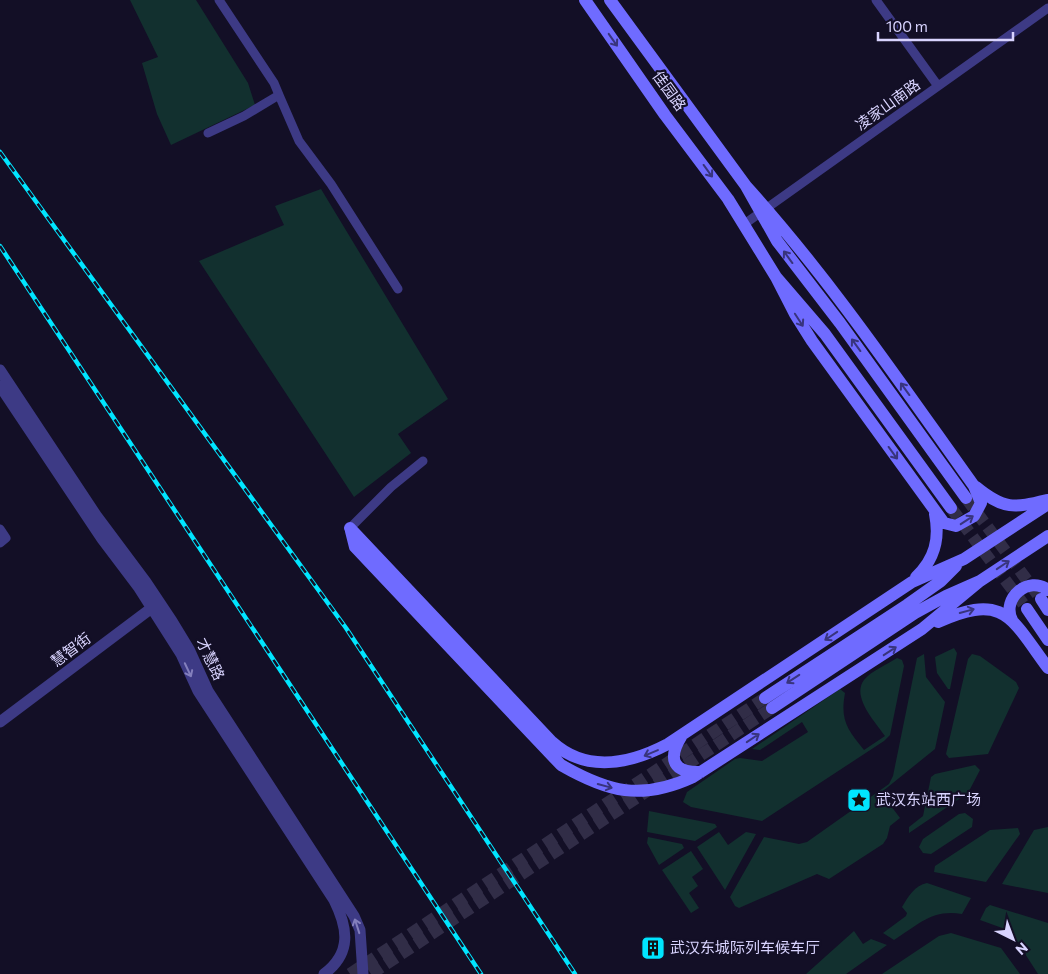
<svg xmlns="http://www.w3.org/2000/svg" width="1048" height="974" viewBox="0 0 1048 974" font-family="Commissioner,'Noto Sans SC',sans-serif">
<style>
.green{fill:#12302f}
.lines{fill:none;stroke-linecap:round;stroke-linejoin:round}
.secondary-tunnel{stroke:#312d47;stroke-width:12;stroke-dasharray:12 6;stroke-linecap:butt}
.minor{stroke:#3d3a85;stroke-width:9}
.tertiary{stroke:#3d3a85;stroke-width:11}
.secondary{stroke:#6f6bff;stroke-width:12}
.rail-casing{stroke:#00e5ff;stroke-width:4.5}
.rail{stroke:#130f26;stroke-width:2.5;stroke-dasharray:8;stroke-linecap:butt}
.oneway{stroke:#38347d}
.oneway2{stroke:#837fbc}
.labels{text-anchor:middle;stroke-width:4.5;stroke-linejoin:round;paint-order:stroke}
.street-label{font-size:15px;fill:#d9d4ff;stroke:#130f26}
.poi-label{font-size:15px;fill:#d9d4ff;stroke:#130f26;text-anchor:start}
</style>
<rect width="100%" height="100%" fill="#130f26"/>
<path class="green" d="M 130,0 L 196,0 L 248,83 L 255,105 L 171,145 L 157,114 L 142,63 L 158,57 Z
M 321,189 L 448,399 L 398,434 L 411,453 L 354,497 L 199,261 L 284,225 L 275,206 Z
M 954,648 L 957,653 L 950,689 L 948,689 L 937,673 L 935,657 Z
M 924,654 L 926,677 L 945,702 L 935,749 L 883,791 L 882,794 L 900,818 L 890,826 L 887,838 L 883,844 L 829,879 L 817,874 L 739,908 L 735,906 L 730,897 L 764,837 L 799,844 L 807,842 L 889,784 L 893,776 L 917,658 Z
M 972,654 L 980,656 L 1016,682 L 1019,688 L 988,754 L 949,758 L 946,754 L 968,659 Z
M 897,658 L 902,660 L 904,666 L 890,735 L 884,741 L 762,821 L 691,807 L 683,802 L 687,792 L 735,759 L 740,758 L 762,761 L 808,732 L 802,722 L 760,750 L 752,749 L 840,689 L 845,693 C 840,720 847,729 864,750 L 885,736 C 876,723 851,697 864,680 C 871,671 888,664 897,658 Z
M 975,765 L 980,770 L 968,793 L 909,833 L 909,827 L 923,816 L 931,777 L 935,774 Z
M 649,811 L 715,824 L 717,827 L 695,841 L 647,832 Z
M 965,813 L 973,819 L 972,827 L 931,854 L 923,853 L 919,847 L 923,839 L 959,814 Z
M 1048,827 L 1048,893 L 1002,884 L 1034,830 Z
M 1018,828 L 1020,834 L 986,882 L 934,872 L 935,866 L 990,830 Z
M 719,832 L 728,845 L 746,832 L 756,834 L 725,890 L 697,847 Z
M 648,837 L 682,844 L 684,848 L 659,865 L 647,843 Z
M 691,851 L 703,869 L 692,877 L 698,886 L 689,893 L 699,908 L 691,913 L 662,870 Z
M 927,883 L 971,898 L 962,914 C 932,909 918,925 894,940 L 883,933 L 906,916 L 907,913 L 902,907 C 908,897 915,885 927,883 Z
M 990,905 L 1048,923 L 1048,974 L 1038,974 L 1020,946 L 1003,934 L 1005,929 L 980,920 L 986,908 Z
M 854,931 L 863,944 L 871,939 L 887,945 L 846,974 L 806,974 Z
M 951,933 L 1001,948 L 1020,974 L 882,974 L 939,936 Z"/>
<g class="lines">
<path class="secondary-tunnel" d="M 966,498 L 1041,599
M 951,508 L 1027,609
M 350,974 L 765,698
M 371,974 L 772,708"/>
<path class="minor" d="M 876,0 L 938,86
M 279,95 L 299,141 L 331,184 L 398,289
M 208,133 L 244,116 L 279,95 L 274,83 L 219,0
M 743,225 L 1048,8
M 350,528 L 391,487 L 423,461
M 0,529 L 6,538 L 0,543"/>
<path class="tertiary" d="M 0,370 L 96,515 L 146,582 L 172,621 L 189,649 L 208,691 L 354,916 L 360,930 L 363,974
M 0,386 L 102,539 L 139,588 L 181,654 L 198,691 L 334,900 C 348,928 352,953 324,974
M 0,722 L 157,604"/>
<path class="secondary" d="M 585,0 L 665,115 L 728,199 L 776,277 L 825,334 L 951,508
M 610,0 L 746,186 L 777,241 L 840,323 L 966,498
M 746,186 C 830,279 901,384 974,486 L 981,503 L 974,516 L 956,526 L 944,523 L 812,341 L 795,314 L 776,277
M 976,487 C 1004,510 1014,508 1047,500
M 350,528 L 552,742 C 586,773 630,764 668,744 L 912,582 L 964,559 L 1048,504
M 351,531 L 355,547 L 561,765 C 608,792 641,801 693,777 L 922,629 L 980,581
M 916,577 C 935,559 940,539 935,514
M 1041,599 L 1048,610
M 1027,609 L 1048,640
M 1012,620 C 1001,598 1029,575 1048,590
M 938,622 C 1005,592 1011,618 1048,668
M 765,698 L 907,605 L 941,581 L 956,566
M 772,708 L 915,613 L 946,596 L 980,581 L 1048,536
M 681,737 C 667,760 674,773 701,772"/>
<g class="rail-casing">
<path id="rail" d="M 0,152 L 346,628 L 575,974
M 0,246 L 481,974"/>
</g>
<use href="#rail" class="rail"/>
</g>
<defs><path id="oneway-shaft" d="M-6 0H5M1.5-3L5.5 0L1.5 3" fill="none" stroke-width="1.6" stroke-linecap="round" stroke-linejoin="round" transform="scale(1.25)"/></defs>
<g class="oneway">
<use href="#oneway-shaft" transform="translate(613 40) rotate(55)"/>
<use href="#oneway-shaft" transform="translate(708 171) rotate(54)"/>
<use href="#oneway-shaft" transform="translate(788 257) rotate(-126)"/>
<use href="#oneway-shaft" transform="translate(799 320) rotate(57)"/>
<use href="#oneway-shaft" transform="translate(856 345) rotate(-126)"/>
<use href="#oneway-shaft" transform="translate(905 389) rotate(-126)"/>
<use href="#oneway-shaft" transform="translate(893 453) rotate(54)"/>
<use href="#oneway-shaft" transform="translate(967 520) rotate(-33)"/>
<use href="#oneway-shaft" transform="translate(1003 565) rotate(-34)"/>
<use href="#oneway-shaft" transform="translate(967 611) rotate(-15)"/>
<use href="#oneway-shaft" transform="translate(831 636) rotate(146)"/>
<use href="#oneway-shaft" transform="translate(890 651) rotate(-33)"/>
<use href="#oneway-shaft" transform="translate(793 679) rotate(147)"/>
<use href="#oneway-shaft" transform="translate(753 738) rotate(-34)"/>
<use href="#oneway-shaft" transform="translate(651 753) rotate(157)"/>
<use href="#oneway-shaft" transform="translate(605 786) rotate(15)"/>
</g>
<g class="oneway2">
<use href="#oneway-shaft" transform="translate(188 670) rotate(65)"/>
<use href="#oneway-shaft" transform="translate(357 926) rotate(-108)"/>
</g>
<defs>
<g id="sight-square" transform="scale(1.25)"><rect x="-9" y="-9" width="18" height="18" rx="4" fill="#00e5ff" stroke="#130f26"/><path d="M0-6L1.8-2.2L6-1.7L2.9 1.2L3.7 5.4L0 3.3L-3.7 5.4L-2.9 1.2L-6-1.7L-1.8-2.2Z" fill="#111"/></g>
<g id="building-square" transform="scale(1.25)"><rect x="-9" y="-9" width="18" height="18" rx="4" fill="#00e5ff" stroke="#130f26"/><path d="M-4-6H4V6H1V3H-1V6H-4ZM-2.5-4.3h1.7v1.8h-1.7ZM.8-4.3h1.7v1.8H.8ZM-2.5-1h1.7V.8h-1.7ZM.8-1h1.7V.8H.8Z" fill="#111"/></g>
</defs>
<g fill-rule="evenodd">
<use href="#sight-square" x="859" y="800"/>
<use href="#building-square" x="653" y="948"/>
</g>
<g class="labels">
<g class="street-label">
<text transform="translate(669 91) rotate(54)" y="5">佳园路</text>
<text transform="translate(888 105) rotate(-36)" y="5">凌家山南路</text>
<text transform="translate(71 650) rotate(-37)" y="5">慧智街</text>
<text transform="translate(210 659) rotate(64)" y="5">才慧路</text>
</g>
<g class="poi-label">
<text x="876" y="805">武汉东站西广场</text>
<text x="670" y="953">武汉东城际列车候车厅</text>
</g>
</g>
<g transform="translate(1013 939) rotate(138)" stroke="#130f26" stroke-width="4" paint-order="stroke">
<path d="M0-4L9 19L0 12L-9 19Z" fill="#d9d4ff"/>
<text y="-8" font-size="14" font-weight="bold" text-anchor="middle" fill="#d9d4ff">N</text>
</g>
<path d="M878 32v8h135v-8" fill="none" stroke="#d9d4ff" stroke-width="2.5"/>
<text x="886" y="32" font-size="15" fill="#d9d4ff" stroke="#130f26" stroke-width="4" paint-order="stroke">100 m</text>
</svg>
